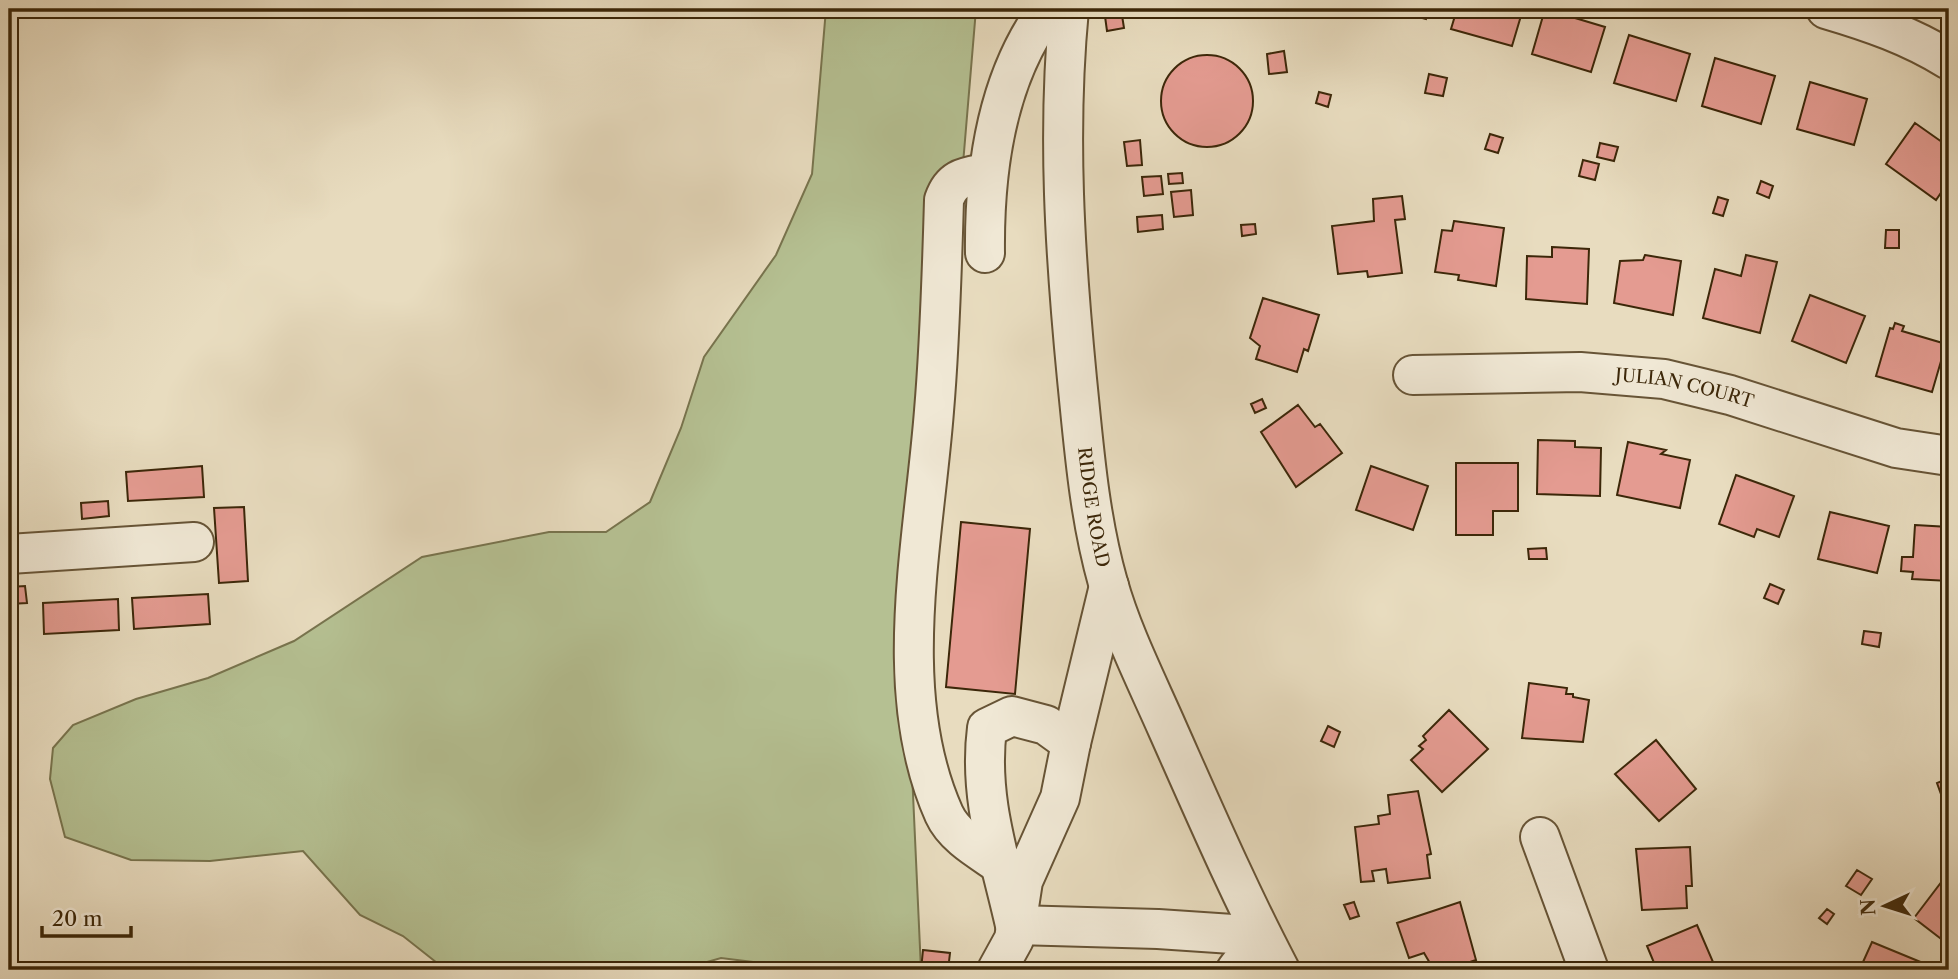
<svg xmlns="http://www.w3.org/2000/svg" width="1958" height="979" viewBox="0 0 1958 979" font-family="'Libre Caslon Text',serif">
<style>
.green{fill:#b5c092;stroke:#78744e;stroke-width:2}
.building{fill:#e49b91;stroke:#3c2709;stroke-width:2}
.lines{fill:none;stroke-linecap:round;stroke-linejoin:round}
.minor-casing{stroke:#675436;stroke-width:42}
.minor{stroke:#f0e8d5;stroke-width:38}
.labels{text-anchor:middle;stroke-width:5;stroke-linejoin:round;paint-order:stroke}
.street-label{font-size:18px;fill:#3c2709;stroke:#f0e8d5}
</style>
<rect width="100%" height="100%" fill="#e8dcbf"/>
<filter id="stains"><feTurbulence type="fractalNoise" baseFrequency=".00286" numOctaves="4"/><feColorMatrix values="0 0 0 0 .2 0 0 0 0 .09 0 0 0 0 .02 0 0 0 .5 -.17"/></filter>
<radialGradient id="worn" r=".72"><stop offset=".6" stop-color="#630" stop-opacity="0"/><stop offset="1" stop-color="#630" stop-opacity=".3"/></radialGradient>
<path class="green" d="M 826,9 L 976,9 L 912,772 L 921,970 L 770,970 L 753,962 L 721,958 L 679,970 L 446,970 L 403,936 L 360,915 L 303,851 L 210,861 L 131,860 L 65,837 L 50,779 L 53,748 L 73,725 L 136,699 L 208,678 L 294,641 L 422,557 L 549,532 L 606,532 L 650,502 L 681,428 L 704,357 L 776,255 L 812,174 Z"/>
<path class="building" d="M 1104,9 L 1121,9 L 1124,28 L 1107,31 Z
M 1389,9 L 1429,9 L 1426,19 Z
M 1457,9 L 1523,9 L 1512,46 L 1451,29 Z
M 1545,9 L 1605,27 L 1591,72 L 1532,54 Z
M 1629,35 L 1690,54 L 1676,101 L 1614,83 Z
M 1284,51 L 1287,72 L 1269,74 L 1267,54 Z
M1161 101a46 46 0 1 1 92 0a46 46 0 1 1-92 0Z
M 1715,58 L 1775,76 L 1761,124 L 1702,106 Z
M 1429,74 L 1447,78 L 1443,96 L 1425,93 Z
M 1810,82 L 1867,99 L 1854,145 L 1797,129 Z
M 1319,92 L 1331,95 L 1328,107 L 1316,103 Z
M 1915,123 L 1949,147 L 1949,181 L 1936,200 L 1886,164 Z
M 1490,134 L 1503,138 L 1498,153 L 1485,149 Z
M 1140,140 L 1142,165 L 1127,166 L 1124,142 Z
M 1600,143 L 1618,147 L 1614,161 L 1597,157 Z
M 1583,160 L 1599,164 L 1595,180 L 1579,176 Z
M 1182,173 L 1183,183 L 1169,184 L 1168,174 Z
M 1161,176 L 1163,194 L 1144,196 L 1142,177 Z
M 1761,181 L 1773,186 L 1769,198 L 1757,193 Z
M 1191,190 L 1193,215 L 1174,217 L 1171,192 Z
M 1402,196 L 1405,219 L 1395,220 L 1402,273 L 1368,277 L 1367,271 L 1338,274 L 1332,226 L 1374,221 L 1373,199 Z
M 1718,197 L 1728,200 L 1723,216 L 1713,213 Z
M 1162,215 L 1163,229 L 1138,232 L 1137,217 Z
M 1454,221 L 1504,228 L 1496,286 L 1458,280 L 1459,275 L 1435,272 L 1442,230 L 1452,231 Z
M 1255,224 L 1256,234 L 1242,236 L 1241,225 Z
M 1886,230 L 1899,230 L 1899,248 L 1885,248 Z
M 1552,247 L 1589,249 L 1587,304 L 1526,299 L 1527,256 L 1552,257 Z
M 1645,255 L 1681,261 L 1673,315 L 1614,303 L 1620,261 L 1643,260 Z
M 1746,255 L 1777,262 L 1760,333 L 1703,318 L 1715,269 L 1741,276 Z
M 1810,295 L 1865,316 L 1846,363 L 1792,341 Z
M 1263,298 L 1319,315 L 1308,351 L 1304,349 L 1297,372 L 1256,359 L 1260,346 L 1250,338 Z
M 1895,323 L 1904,326 L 1902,331 L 1946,344 L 1932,392 L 1876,376 L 1890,328 L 1893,329 Z
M 1262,399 L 1266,408 L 1255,413 L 1251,404 Z
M 1298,405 L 1315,427 L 1320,424 L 1342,453 L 1296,487 L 1261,432 Z
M 1538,440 L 1575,441 L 1575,447 L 1601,448 L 1600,496 L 1537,494 Z
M 1628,442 L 1666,450 L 1661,454 L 1690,460 L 1680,508 L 1617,495 Z
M 1456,463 L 1518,463 L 1518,511 L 1493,511 L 1493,535 L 1456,535 Z
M 202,466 L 204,497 L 128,501 L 126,472 Z
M 1371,466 L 1428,486 L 1413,530 L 1356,510 Z
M 1736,475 L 1794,496 L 1779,537 L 1757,529 L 1754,537 L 1719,524 Z
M 108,501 L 109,516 L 82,519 L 81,503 Z
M 244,507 L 248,581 L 219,583 L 214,508 Z
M 1830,512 L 1889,526 L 1877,573 L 1818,559 Z
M 961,522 L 1030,529 L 1015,694 L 946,687 Z
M 1915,525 L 1949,527 L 1949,581 L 1912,579 L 1913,572 L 1901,571 L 1902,557 L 1913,557 Z
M 1546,548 L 1547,559 L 1529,559 L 1528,549 Z
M 1770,584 L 1784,590 L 1778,604 L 1764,598 Z
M 25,586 L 27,603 L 9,604 L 9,587 Z
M 208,594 L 210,624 L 134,629 L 132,598 Z
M 118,599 L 119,630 L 44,634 L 43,603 Z
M 1864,631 L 1881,633 L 1879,647 L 1862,644 Z
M 1529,683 L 1567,688 L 1566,694 L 1573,694 L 1573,697 L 1589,700 L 1583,742 L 1522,738 Z
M 1449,710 L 1488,749 L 1442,792 L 1411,760 L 1423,749 L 1419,746 L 1426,740 L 1423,736 Z
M 1328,726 L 1340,732 L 1334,747 L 1321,741 Z
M 1656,740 L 1696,789 L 1659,821 L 1615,774 Z
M 1949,778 L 1949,794 L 1942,797 L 1937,783 Z
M 1418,791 L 1431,854 L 1427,855 L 1430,878 L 1388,883 L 1386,869 L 1372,871 L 1374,881 L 1361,882 L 1355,827 L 1379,824 L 1378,816 L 1390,814 L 1388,795 Z
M 1690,847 L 1692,886 L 1686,886 L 1687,908 L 1642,910 L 1636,849 Z
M 1857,870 L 1872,879 L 1861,895 L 1846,886 Z
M 1949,872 L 1949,945 L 1914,918 Z
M 1354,902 L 1359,916 L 1350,919 L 1344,905 Z
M 1460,902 L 1476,960 L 1446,970 L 1434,970 L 1424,953 L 1409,958 L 1397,923 Z
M 1827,909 L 1834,914 L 1827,924 L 1819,918 Z
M 1697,925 L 1713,962 L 1705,966 L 1707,970 L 1657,970 L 1647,946 Z
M 1872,942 L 1940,970 L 1865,970 L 1868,964 L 1863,962 Z
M 923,950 L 950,953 L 948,970 L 921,970 Z"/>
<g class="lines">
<g class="minor-casing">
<g id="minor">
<path id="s1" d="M 1069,9 C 1057,133 1065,255 1077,379 C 1084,448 1089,516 1108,583 C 1122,633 1147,682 1168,730 C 1204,811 1239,892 1280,970"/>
<path d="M 1826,9 C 1870,22 1911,36 1949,60"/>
<path d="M 987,173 C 965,177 952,177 944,200 C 942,270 940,341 934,411 C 924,541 889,691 944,814 C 954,836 979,850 998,863"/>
<path d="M 985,253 C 984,169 996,78 1048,9"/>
<path id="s2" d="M 1413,375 L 1580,372 L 1664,379 L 1730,395 L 1896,448 L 1949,456"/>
<path d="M 9,554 L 194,542"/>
<path d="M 1071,743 L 1109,586"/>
<path d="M 1540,837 L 1589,970"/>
<path d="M 1015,925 L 1158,929 L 1262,936 L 1236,970"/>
<path d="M 997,970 L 1014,939 L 1023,881 L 1060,798 L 1071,743 L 1046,725 L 1012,716 L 987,728 C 978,798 1000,858 1015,925"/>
</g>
</g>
<use href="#minor" class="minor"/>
</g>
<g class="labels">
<g class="street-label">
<text dy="6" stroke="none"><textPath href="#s2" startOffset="273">JULIAN COURT</textPath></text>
<text dy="6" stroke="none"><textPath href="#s1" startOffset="500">RIDGE ROAD</textPath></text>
</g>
</g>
<rect width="1958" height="979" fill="none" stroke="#e8dcbf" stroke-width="35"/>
<rect x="10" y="10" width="1937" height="958" fill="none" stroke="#3c2709" stroke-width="3.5"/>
<rect x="18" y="18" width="1923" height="944" fill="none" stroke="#3c2709" stroke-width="2"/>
<g transform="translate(1885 906) rotate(266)" stroke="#f0e8d5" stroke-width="5" paint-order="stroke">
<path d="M0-5L12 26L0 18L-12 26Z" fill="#3c2709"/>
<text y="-10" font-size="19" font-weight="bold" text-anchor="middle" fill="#3c2709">N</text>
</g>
<path d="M42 926v10h89v-10" fill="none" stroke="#3c2709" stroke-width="3.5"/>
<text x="52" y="926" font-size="21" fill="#3c2709" stroke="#f0e8d5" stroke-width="5" paint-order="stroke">20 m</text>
<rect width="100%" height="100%" filter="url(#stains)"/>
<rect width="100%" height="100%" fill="url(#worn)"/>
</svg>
